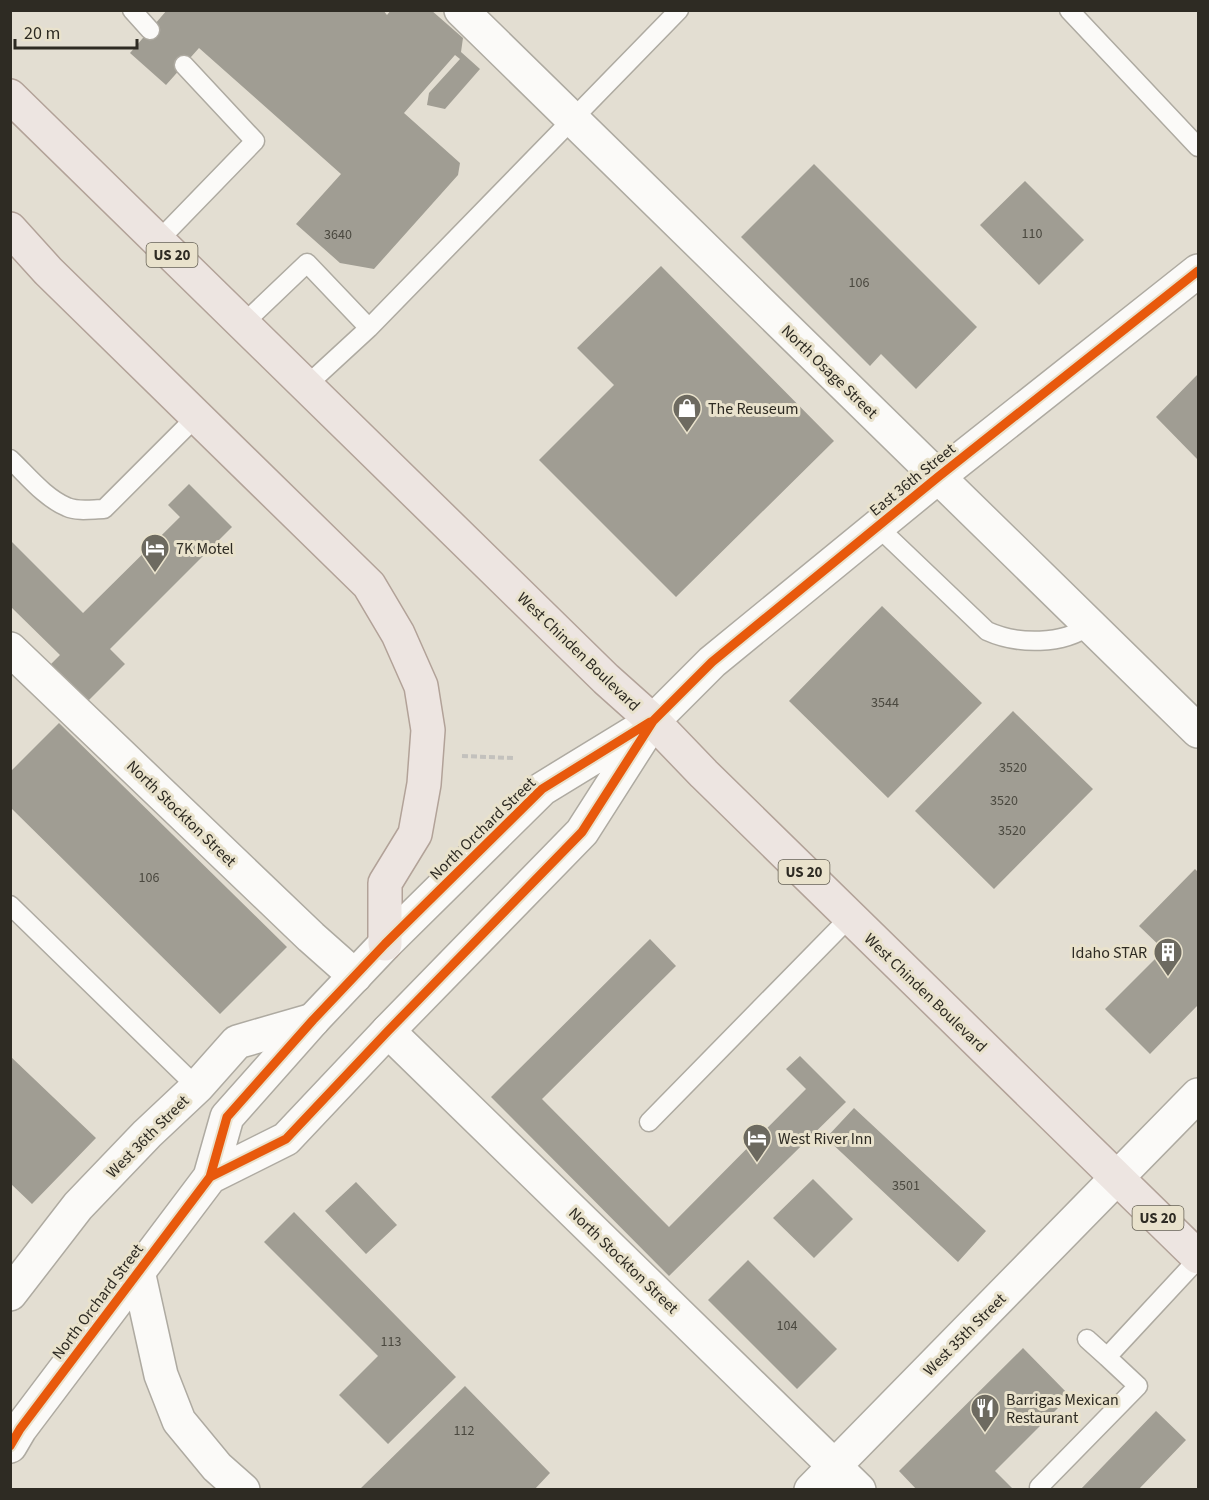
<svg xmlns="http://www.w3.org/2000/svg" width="1209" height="1500" viewBox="0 0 1209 1500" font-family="'Source Sans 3',sans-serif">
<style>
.building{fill:#a09d93}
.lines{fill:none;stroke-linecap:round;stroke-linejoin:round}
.service-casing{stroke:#aeaaa1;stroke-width:21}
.minor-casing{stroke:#aeaaa1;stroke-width:36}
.secondary-casing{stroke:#aeaaa1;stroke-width:36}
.primary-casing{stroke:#b2a298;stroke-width:36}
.path{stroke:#c3c1bd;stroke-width:4;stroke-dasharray:6 3;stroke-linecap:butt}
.service{stroke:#fbfaf8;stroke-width:18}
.minor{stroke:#fbfaf8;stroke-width:33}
.secondary{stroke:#fbfaf8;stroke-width:33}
.primary{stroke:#ede5e1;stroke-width:33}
.cycleway-casing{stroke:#e9e2cc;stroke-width:13}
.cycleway{stroke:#e8590c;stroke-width:9}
.labels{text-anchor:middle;stroke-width:6;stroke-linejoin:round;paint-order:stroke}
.number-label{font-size:14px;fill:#4a483f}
.shield{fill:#e9e2cc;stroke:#666256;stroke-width:1.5}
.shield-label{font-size:15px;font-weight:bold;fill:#2e2b23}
.street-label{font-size:16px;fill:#2e2b23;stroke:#e9e2cc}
.poi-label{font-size:16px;fill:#2e2b23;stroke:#e9e2cc;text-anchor:start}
</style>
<rect width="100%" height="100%" fill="#e3ded2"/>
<path class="building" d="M 167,10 L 383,10 L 387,15 L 391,10 L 431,10 L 463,38 L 461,52 L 480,69 L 445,109 L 427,105 L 429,93 L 460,59 L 455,55 L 404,113 L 460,163 L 458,175 L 374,269 L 340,263 L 296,224 L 341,174 L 199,48 L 166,85 L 130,53 Z
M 814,164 L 977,327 L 916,389 L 881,354 L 870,366 L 741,237 Z
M 1025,181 L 1084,240 L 1039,285 L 980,225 Z
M 661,266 L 834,441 L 676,597 L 539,460 L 614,385 L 577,348 Z
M 1198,374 L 1198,460 L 1156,417 Z
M 189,484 L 232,527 L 110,649 L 125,664 L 87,702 L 50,665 L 60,655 L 10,606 L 10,540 L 83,613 L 180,517 L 168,505 Z
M 882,606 L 982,703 L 888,798 L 789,701 Z
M 1013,711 L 1093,789 L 994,889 L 915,811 Z
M 59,723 L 287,947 L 220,1014 L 10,807 L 10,772 Z
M 1195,869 L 1198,872 L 1198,1005 L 1150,1054 L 1105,1009 L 1164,950 L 1139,926 Z
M 650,939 L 676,966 L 542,1099 L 669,1227 L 806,1089 L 786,1069 L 800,1056 L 846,1102 L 669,1276 L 491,1097 Z
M 10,1056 L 96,1138 L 32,1204 L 10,1183 Z
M 854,1108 L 986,1231 L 958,1262 L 826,1138 Z
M 813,1179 L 853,1219 L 814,1258 L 773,1218 Z
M 356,1182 L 397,1225 L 366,1254 L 325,1211 Z
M 294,1212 L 456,1377 L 388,1444 L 339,1395 L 378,1356 L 264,1242 Z
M 748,1260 L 837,1349 L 797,1389 L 708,1300 Z
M 1023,1348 L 1070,1396 L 995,1471 L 1014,1490 L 917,1490 L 899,1471 Z
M 465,1386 L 550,1473 L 534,1490 L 363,1490 L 361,1488 Z
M 1156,1411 L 1186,1440 L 1138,1490 L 1080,1490 Z"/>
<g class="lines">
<g class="service-casing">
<path id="service" d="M 132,10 L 150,30
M 1069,10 L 1198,147
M 158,241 L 255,141 L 184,65
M 243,324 L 307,263 L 369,328
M 306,386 L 369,328 L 679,10
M 10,459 C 27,475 45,498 67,507 C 78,512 93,509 104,509 L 197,416
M 878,527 L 987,631 C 1018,645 1063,645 1090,625
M 10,905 L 197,1087
M 649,1122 L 850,917
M 1087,1339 L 1107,1357
M 1039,1487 L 1138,1386 L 1107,1357 L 1198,1259"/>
</g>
<g class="minor-casing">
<path id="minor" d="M 461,10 L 1198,731
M 10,649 L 311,937 L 355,976
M 653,721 L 712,662 L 938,477 L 1198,271
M 388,1031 L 859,1490
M 138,1271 L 161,1375 L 179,1421 L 217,1467 L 243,1490
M 10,1294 L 78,1206 L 147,1134 L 197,1087 L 237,1042 L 313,1020
M 811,1490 L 1198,1095"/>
</g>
<g class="secondary-casing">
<path id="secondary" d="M 210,1177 L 286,1139 L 388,1031 L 582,832 L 649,727
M 10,1446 L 20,1429 L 210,1177 L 227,1117 L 313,1020 L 385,944 L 542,789 L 653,721"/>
</g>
<g class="primary-casing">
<path id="primary" d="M 10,96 L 606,679 L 653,721 L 704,774 L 1198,1257
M 10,229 L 48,271 L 369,585 L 398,634 L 421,686 L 428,730 L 424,784 L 415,834 L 385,883 L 385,944"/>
</g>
<path class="path" d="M 462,756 L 513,758"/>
<use href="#service" class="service"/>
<use href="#minor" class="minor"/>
<use href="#secondary" class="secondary"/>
<use href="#primary" class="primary"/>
<g class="cycleway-casing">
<path id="cycleway" d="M 210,1177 L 286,1139 L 388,1031 L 582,832 L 653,721 L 712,662 L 938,477 L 1198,271
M 10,1446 L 20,1429 L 210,1177 L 227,1117 L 313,1020 L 385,944 L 542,789 L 650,722"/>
</g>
<use href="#cycleway" class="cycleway"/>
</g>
<defs>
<g id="shop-pin" transform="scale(1.5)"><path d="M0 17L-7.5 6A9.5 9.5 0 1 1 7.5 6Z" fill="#6d6a60" stroke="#e9e2cc"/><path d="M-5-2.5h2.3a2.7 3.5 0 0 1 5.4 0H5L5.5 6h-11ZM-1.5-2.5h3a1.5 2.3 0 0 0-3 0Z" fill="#fff"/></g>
<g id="hotel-pin" transform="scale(1.5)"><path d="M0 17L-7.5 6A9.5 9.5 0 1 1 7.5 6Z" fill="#6d6a60" stroke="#e9e2cc"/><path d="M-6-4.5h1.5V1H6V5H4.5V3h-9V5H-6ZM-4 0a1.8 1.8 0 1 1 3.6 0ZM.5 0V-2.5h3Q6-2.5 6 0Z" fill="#fff"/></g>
<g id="building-pin" transform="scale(1.5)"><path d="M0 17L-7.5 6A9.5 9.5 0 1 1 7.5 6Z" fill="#6d6a60" stroke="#e9e2cc"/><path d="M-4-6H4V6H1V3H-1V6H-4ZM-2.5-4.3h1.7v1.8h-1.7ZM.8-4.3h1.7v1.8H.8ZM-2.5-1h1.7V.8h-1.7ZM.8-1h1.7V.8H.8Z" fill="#fff"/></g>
<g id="restaurant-pin" transform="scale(1.5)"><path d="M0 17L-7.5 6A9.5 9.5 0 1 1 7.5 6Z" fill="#6d6a60" stroke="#e9e2cc"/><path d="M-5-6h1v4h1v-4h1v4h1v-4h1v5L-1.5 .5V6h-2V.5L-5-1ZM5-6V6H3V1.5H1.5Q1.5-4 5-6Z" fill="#fff"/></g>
</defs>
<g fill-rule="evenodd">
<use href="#shop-pin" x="687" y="408"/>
<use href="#hotel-pin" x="155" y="548"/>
<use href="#building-pin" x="1168" y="952"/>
<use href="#hotel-pin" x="757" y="1138"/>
<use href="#restaurant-pin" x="985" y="1408"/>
</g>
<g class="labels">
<g class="number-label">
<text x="1032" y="238">110</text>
<text x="338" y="239">3640</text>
<text x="859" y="287">106</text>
<text x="885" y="707">3544</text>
<text x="1013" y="772">3520</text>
<text x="1004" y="805">3520</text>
<text x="1012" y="835">3520</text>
<text x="149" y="882">106</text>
<text x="906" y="1190">3501</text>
<text x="787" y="1330">104</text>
<text x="391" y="1346">113</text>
<text x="464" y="1435">112</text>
</g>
<g class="shield">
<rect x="146.5" y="243" width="51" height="24" rx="4.5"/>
<rect x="778.5" y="860" width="51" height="24" rx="4.5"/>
<rect x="1132.5" y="1206" width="51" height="24" rx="4.5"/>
</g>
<g class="shield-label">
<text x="172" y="260">US 20</text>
<text x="804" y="877">US 20</text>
<text x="1158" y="1223">US 20</text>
</g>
<g class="street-label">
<text transform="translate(830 371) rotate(44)" y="6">North Osage Street</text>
<text transform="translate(912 479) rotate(-39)" y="6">East 36th Street</text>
<text transform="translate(579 651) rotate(44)" y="6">West Chinden Boulevard</text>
<text transform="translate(182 813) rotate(44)" y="6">North Stockton Street</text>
<text transform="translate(482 828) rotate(-44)" y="6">North Orchard Street</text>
<text transform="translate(926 992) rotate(44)" y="6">West Chinden Boulevard</text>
<text transform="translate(147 1136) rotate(-45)" y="6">West 36th Street</text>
<text transform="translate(624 1260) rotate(44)" y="6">North Stockton Street</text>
<text transform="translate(97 1301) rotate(-53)" y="6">North Orchard Street</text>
<text transform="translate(964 1334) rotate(-45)" y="6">West 35th Street</text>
</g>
<g class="poi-label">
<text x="708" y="414">The Reuseum</text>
<text x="176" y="554">7K Motel</text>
<text x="1147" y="958" text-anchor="end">Idaho STAR</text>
<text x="778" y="1144">West River Inn</text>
<text x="1006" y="1405">Barrigas Mexican<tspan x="1006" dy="18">Restaurant</tspan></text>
</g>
</g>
<rect width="1209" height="1500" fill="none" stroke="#2e2b23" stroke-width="24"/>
<path d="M15 39v9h122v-9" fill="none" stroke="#2e2b23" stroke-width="3"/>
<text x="24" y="39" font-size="18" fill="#2e2b23" stroke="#e9e2cc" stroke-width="4.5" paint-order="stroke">20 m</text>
</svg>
